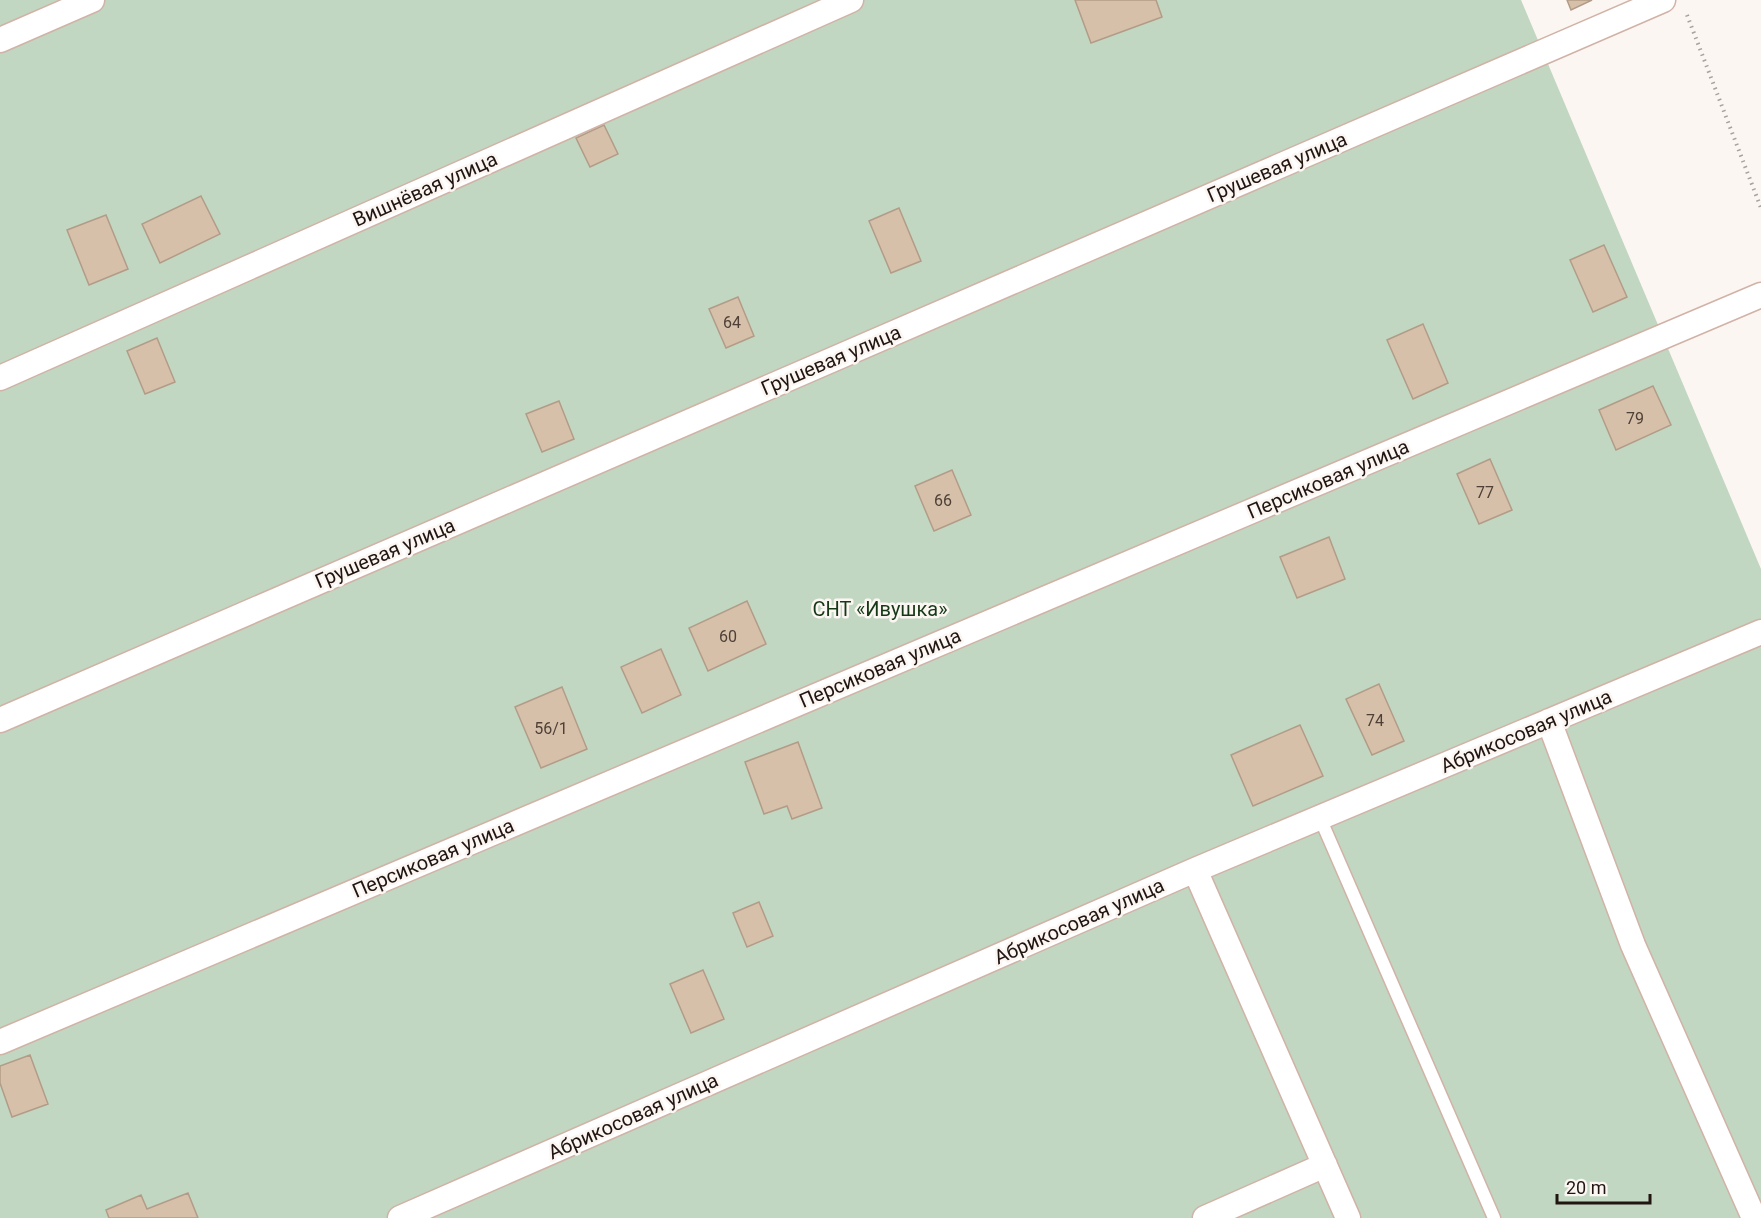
<svg xmlns="http://www.w3.org/2000/svg" width="1761" height="1218" viewBox="0 0 1761 1218" font-family="Roboto,sans-serif">
<style>
.green{fill:#c1d7c1}
.building{fill:#d7c0aa;stroke:#b29c87;stroke-width:1.5}
.lines{fill:none;stroke-linecap:round;stroke-linejoin:round}
.service-casing{stroke:#d1b2a6;stroke-width:15}
.minor-casing{stroke:#d1b2a6;stroke-width:27}
.path{stroke:#a9a19d;stroke-width:4;stroke-dasharray:1.5 4.5;stroke-linecap:butt}
.service{stroke:#fff;stroke-width:12}
.minor{stroke:#fff;stroke-width:24}
.labels{text-anchor:middle;stroke-width:5;stroke-linejoin:round;paint-order:stroke}
.number-label{font-size:16px;fill:#4e4037}
.street-label{font-size:20px;fill:#201511;stroke:#fcf6f3}
.park-label{font-size:20px;fill:#153917;stroke:#fcf6f3}
</style>
<rect width="100%" height="100%" fill="#fcf6f3"/>
<path class="green" d="M 0,0 L 1521,0 L 1761,569 L 1761,1218 L 0,1218 Z"/>
<path class="building" d="M 1075,0 L 1156,0 L 1162,17 L 1091,43 Z
M 1567,0 L 1592,0 L 1571,10 Z
M 604,125 L 618,154 L 590,167 L 576,138 Z
M 201,196 L 220,234 L 160,263 L 142,224 Z
M 899,208 L 921,261 L 891,273 L 869,221 Z
M 106,215 L 128,269 L 89,285 L 67,230 Z
M 1604,245 L 1627,297 L 1593,312 L 1570,260 Z
M 738,297 L 754,336 L 726,348 L 709,309 Z
M 1423,324 L 1448,383 L 1413,399 L 1387,340 Z
M 157,338 L 175,382 L 145,394 L 127,351 Z
M 1653,386 L 1671,425 L 1616,450 L 1599,410 Z
M 559,401 L 574,439 L 542,452 L 526,414 Z
M 1490,459 L 1512,510 L 1479,524 L 1457,474 Z
M 952,470 L 971,515 L 934,531 L 915,486 Z
M 1329,537 L 1345,579 L 1297,598 L 1280,557 Z
M 747,601 L 766,644 L 708,671 L 689,628 Z
M 661,649 L 681,695 L 642,713 L 621,667 Z
M 1379,684 L 1404,741 L 1372,755 L 1346,699 Z
M 562,687 L 587,749 L 541,768 L 515,707 Z
M 1300,725 L 1323,776 L 1253,806 L 1231,755 Z
M 798,742 L 822,808 L 792,819 L 787,806 L 764,814 L 745,762 Z
M 759,902 L 773,936 L 747,947 L 733,913 Z
M 703,970 L 724,1019 L 691,1033 L 670,984 Z
M 30,1055 L 48,1104 L 12,1117 L 0,1083 L 0,1066 Z
M 188,1193 L 198,1218 L 109,1218 L 106,1210 L 141,1195 L 147,1209 Z"/>
<g class="lines">
<g class="service-casing">
<path id="service" d="M 1320,818 L 1494,1218"/>
</g>
<g class="minor-casing">
<path id="minor" d="M 0,40 L 92,0
M 0,378 L 851,0
M 0,720 L 1663,0
M 1549,721 L 1633,945 L 1754,1218
M 1195,870 L 1348,1218
M 0,1042 L 1761,295
M 400,1218 L 1195,870 L 1761,632
M 1205,1218 L 1325,1165"/>
</g>
<path class="path" d="M 1687,15 L 1761,208"/>
<use href="#service" class="service"/>
<use href="#minor" class="minor"/>
</g>
<g class="labels">
<g class="number-label">
<text x="732" y="328">64</text>
<text x="1635" y="424">79</text>
<text x="1485" y="498">77</text>
<text x="943" y="506">66</text>
<text x="728" y="642">60</text>
<text x="1375" y="726">74</text>
<text x="551" y="734">56/1</text>
</g>
<g class="street-label">
<text transform="translate(1277 167) rotate(-23)" y="7">Грушевая улица</text>
<text transform="translate(425 189) rotate(-24)" y="7">Вишнёвая улица</text>
<text transform="translate(831 360) rotate(-23)" y="7">Грушевая улица</text>
<text transform="translate(1328 479) rotate(-23)" y="7">Персиковая улица</text>
<text transform="translate(385 553) rotate(-23)" y="7">Грушевая улица</text>
<text transform="translate(880 668) rotate(-23)" y="7">Персиковая улица</text>
<text transform="translate(1526 731) rotate(-23)" y="7">Абрикосовая улица</text>
<text transform="translate(433 858) rotate(-23)" y="7">Персиковая улица</text>
<text transform="translate(1079 921) rotate(-24)" y="7">Абрикосовая улица</text>
<text transform="translate(633 1116) rotate(-24)" y="7">Абрикосовая улица</text>
</g>
<g class="park-label">
<text x="880" y="616">СНТ «Ивушка»</text>
</g>
</g>
<path d="M1557 1194v9h93v-9" fill="none" stroke="#201511" stroke-width="3"/>
<text x="1566" y="1194" font-size="18" fill="#201511" stroke="#fcf6f3" stroke-width="4.5" paint-order="stroke">20 m</text>
</svg>
